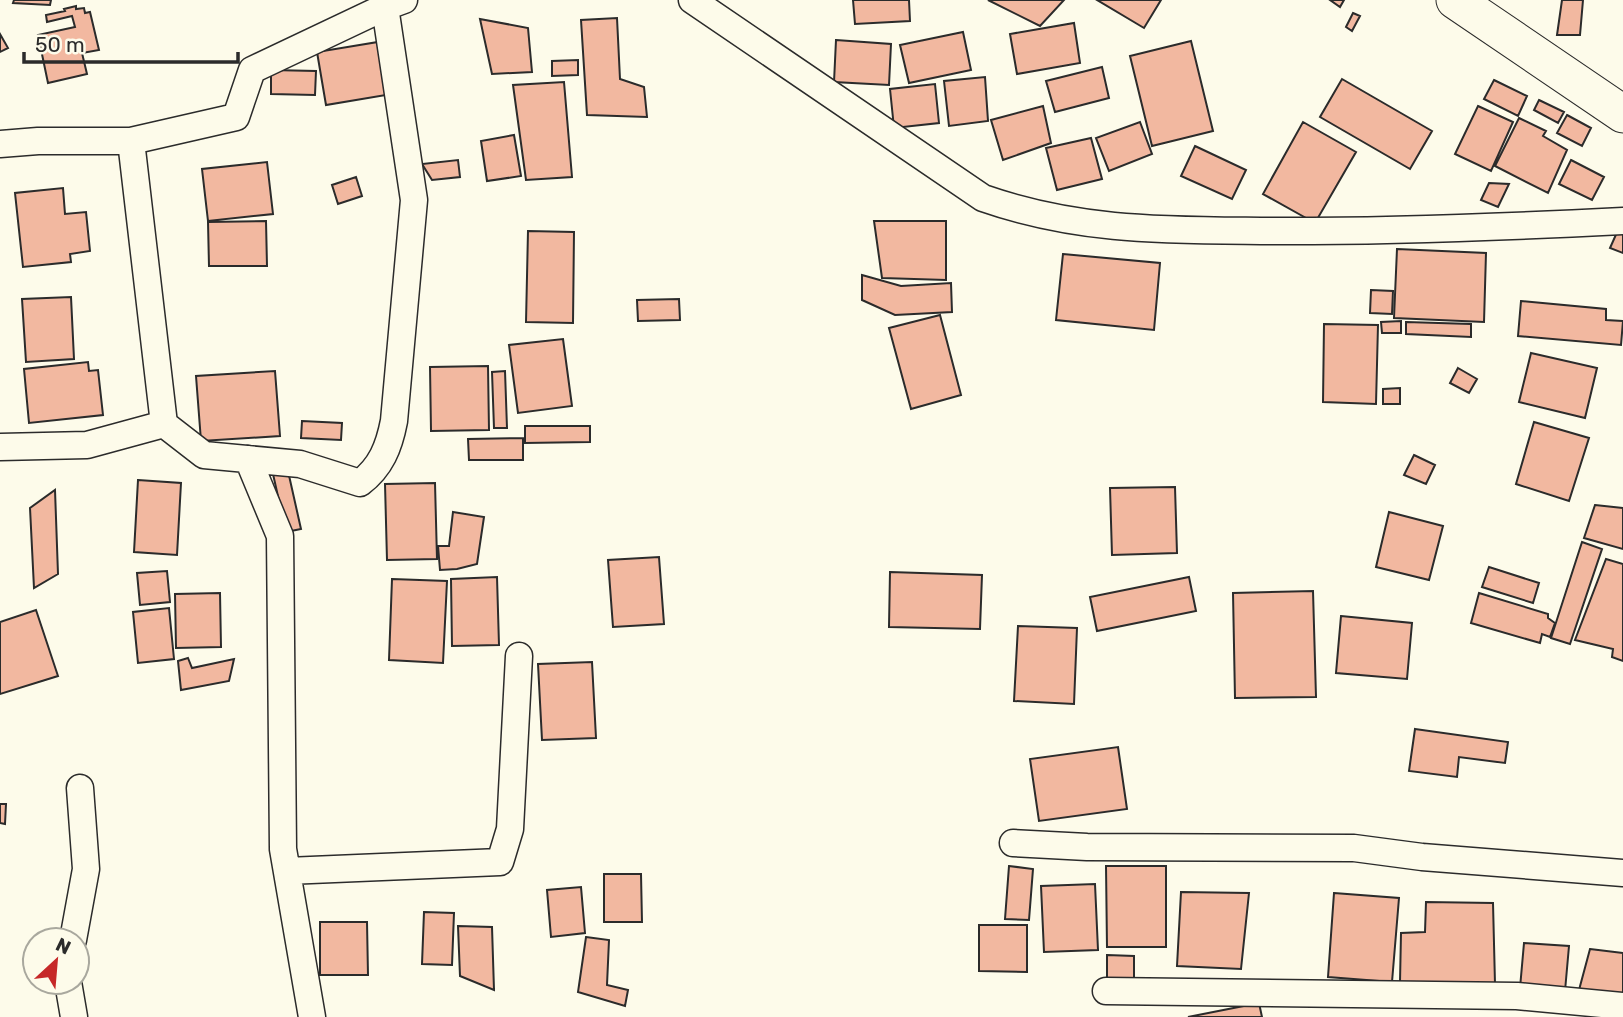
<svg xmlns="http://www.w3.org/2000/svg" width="1623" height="1017" viewBox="0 0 1623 1017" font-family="Rubik,sans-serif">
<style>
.building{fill:#f2b8a0;stroke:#2b2b2b;stroke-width:2}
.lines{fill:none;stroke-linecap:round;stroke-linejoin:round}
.street-casing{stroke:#2b2b2b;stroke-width:29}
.secondary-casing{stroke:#2b2b2b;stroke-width:39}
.street{stroke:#fdfbea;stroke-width:26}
.secondary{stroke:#fdfbea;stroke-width:37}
</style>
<rect width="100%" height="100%" fill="#fdfbea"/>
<path class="building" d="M 14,0 L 51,0 L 50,5 L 13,3 Z
M 853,0 L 909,0 L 910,21 L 855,24 Z
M 988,0 L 1064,0 L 1040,26 Z
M 1097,0 L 1161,0 L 1144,28 Z
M 1330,0 L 1344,0 L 1340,7 Z
M 1562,0 L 1583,0 L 1580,35 L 1557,35 Z
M 76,6 L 76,9 L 84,8 L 85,13 L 90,12 L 99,50 L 82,53 L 87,74 L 48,83 L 38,35 L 75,27 L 72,16 L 47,22 L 46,15 L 65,11 L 64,9 Z
M 1353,13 L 1360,16 L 1352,31 L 1346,27 Z
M 617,18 L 620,79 L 644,87 L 647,117 L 587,115 L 581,20 Z
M 480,19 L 528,28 L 532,72 L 492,74 Z
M 1074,23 L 1080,63 L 1017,74 L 1010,34 Z
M 963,32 L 971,70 L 909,83 L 900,45 Z
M 0,34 L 8,48 L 0,52 Z
M 836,40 L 891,44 L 889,85 L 834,82 Z
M 384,41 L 392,94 L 326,105 L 317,52 Z
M 1191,41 L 1213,131 L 1152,146 L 1130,56 Z
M 578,60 L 578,75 L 552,76 L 552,61 Z
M 1102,67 L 1109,98 L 1055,112 L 1046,81 Z
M 271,70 L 316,71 L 315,95 L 271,94 Z
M 985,77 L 988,121 L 949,126 L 944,81 Z
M 1342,79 L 1432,131 L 1410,169 L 1320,117 Z
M 1494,80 L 1527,96 L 1518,116 L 1484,99 Z
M 564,82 L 572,177 L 526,180 L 513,85 Z
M 935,84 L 939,123 L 894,128 L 890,89 Z
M 1539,100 L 1564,112 L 1558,123 L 1534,110 Z
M 1043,106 L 1051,143 L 1003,160 L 991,120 Z
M 1478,106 L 1513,122 L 1491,171 L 1455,154 Z
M 1567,115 L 1591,128 L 1582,146 L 1557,133 Z
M 1519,118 L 1546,131 L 1543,136 L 1567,150 L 1548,193 L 1495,166 Z
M 1140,122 L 1152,154 L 1109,171 L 1096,138 Z
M 1303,122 L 1356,152 L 1315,223 L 1263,194 Z
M 514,135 L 521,176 L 487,181 L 481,141 Z
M 1091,138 L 1102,179 L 1057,190 L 1046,148 Z
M 1195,146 L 1246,170 L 1232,199 L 1181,176 Z
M 458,160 L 460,177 L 432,180 L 422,164 Z
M 1571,160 L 1604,177 L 1592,200 L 1559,184 Z
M 267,162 L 273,214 L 208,221 L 202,169 Z
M 356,177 L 362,196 L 338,204 L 332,185 Z
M 1489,183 L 1509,184 L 1498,207 L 1481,200 Z
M 63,188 L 65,214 L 86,212 L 90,251 L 70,254 L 71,262 L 23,267 L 15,193 Z
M 266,221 L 267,266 L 209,266 L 208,222 Z
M 874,221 L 946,221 L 946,280 L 882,278 Z
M 1618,230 L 1623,232 L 1623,253 L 1610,248 Z
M 528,231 L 574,232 L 573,323 L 526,322 Z
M 1397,249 L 1486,253 L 1484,322 L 1394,318 Z
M 1063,254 L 1160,263 L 1154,330 L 1056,320 Z
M 862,275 L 901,286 L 951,283 L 952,312 L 895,315 L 862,300 Z
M 1371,290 L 1393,291 L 1392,314 L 1370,313 Z
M 71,297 L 74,359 L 26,362 L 22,299 Z
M 679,299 L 680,320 L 638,321 L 637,300 Z
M 1521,301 L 1606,309 L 1606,320 L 1623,321 L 1621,345 L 1518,336 Z
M 940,315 L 961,395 L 911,409 L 889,328 Z
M 1401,321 L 1401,333 L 1382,333 L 1381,322 Z
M 1406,322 L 1471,324 L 1471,337 L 1406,334 Z
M 1324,324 L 1378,325 L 1376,404 L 1323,402 Z
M 563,339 L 572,406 L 518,413 L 509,345 Z
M 1531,353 L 1597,368 L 1585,418 L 1519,402 Z
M 88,362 L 89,371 L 98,370 L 103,415 L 29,423 L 24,369 Z
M 488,366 L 489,430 L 431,431 L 430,367 Z
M 1458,368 L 1477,379 L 1469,393 L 1450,383 Z
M 275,371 L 280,436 L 201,441 L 196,376 Z
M 505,371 L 507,428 L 494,428 L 492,372 Z
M 1400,388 L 1400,404 L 1383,404 L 1383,389 Z
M 302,421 L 342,423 L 341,440 L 301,438 Z
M 1534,422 L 1589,438 L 1569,501 L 1516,484 Z
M 525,426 L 590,426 L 590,442 L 525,443 Z
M 523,438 L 523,460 L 469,460 L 468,439 Z
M 1414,455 L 1435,465 L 1426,484 L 1404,475 Z
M 288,471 L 301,529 L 286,532 L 273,474 Z
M 138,480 L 181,483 L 177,555 L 134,552 Z
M 435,483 L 437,559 L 387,560 L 385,484 Z
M 1175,487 L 1177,553 L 1112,555 L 1110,488 Z
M 55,490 L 58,574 L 34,588 L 30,508 Z
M 1595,505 L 1623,508 L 1623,549 L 1584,538 Z
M 453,512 L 484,517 L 477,564 L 457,569 L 440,570 L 438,546 L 449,546 Z
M 1389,512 L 1443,526 L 1429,580 L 1376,567 Z
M 1582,542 L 1602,549 L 1570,644 L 1551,638 Z
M 659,557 L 664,624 L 613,627 L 608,560 Z
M 1606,559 L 1623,564 L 1623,661 L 1612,657 L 1613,649 L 1575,640 Z
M 1489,567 L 1539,583 L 1533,603 L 1482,587 Z
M 167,571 L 170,602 L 140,605 L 137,573 Z
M 890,572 L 982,575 L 980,629 L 889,627 Z
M 497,577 L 499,645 L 452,646 L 451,579 Z
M 1189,577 L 1196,611 L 1097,631 L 1090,597 Z
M 392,579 L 447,581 L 443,663 L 389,660 Z
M 1313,591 L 1316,697 L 1235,698 L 1233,593 Z
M 220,593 L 221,647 L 176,648 L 175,594 Z
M 1479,593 L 1548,614 L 1548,618 L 1555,623 L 1550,637 L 1542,634 L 1540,643 L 1471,623 Z
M 169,608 L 174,659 L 138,663 L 133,612 Z
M 36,610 L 58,676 L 0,694 L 0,622 Z
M 1341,616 L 1412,623 L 1407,679 L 1336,673 Z
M 1018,626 L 1077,628 L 1074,704 L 1014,701 Z
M 188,658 L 192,668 L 234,659 L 229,681 L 181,690 L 178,661 Z
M 592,662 L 596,738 L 542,740 L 538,664 Z
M 1415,729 L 1508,742 L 1505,763 L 1459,757 L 1457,777 L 1409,771 Z
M 1118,747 L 1127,809 L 1039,821 L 1030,759 Z
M 0,804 L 6,804 L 5,824 L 0,823 Z
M 1009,866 L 1033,869 L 1029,920 L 1005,919 Z
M 1106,866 L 1166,866 L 1166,947 L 1107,947 Z
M 604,874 L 641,874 L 642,922 L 604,922 Z
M 1095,884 L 1098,950 L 1044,952 L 1041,886 Z
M 581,887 L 585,933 L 551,937 L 547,890 Z
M 1181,892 L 1249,893 L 1241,969 L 1177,966 Z
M 1334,893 L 1399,898 L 1392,982 L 1328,977 Z
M 1426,902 L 1493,903 L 1495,984 L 1400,982 L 1401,933 L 1425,932 Z
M 424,912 L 454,913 L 452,965 L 422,964 Z
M 320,922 L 367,922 L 368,975 L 320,975 Z
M 979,925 L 1027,925 L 1027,972 L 979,971 Z
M 458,926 L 492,927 L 494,990 L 460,976 Z
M 586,937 L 609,940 L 607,985 L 628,990 L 625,1006 L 578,992 Z
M 1524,943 L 1569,946 L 1565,991 L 1520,988 Z
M 1590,949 L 1623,953 L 1623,997 L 1579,990 Z
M 1107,955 L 1134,956 L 1134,979 L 1107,979 Z
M 1259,1003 L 1262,1017 L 1188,1017 Z"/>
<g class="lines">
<g class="street-casing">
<path id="street" d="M 692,0 L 983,198 C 1078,231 1163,230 1261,231 C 1382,232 1502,227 1623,221
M 131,141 L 164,424 L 204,455 L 300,464 L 360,483 C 381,467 389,447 394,421 L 414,200 L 385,7
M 0,144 L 38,141 L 131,141 L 236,117 L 252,70 L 385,7 L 404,0
M 0,447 L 87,445 L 164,424
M 248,459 L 280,536 L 283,849 L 312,1017
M 1013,843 L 1087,847 L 1354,848 L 1422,857 L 1623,873
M 287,871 L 500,862 L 510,829 L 519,656
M 73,940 L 86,869 L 80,788
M 68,982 L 74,1017
M 1106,991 L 1517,996 L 1623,1006"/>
</g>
<g class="secondary-casing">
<path id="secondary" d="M 1455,0 L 1623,114"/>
</g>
<use href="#street" class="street"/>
<use href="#secondary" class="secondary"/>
</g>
<g transform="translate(56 961) rotate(26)"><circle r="33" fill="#fdfbea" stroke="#a9a89e" stroke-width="2"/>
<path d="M0-5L12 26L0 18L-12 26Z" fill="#c62828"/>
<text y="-10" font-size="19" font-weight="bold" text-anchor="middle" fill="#2b2b2b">N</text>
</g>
<path d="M24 52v10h214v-10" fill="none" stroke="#2b2b2b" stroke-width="3.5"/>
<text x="35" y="52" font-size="21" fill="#2b2b2b" stroke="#fdfbea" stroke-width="5" paint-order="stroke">50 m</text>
</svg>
